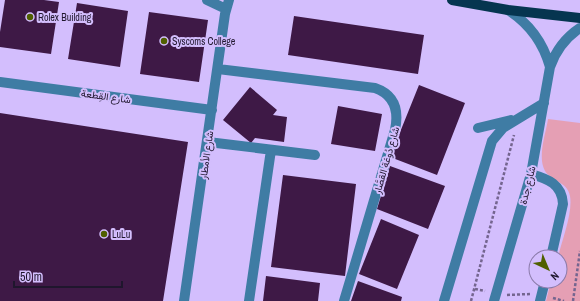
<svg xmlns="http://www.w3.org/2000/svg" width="580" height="301" viewBox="0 0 580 301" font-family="'Archivo Narrow',Vazirmatn,sans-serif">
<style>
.green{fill:#e59fb4}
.building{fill:#3e1946}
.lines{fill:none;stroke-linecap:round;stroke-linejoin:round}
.path{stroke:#74658f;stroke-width:2.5;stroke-dasharray:3 2;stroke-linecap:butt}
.minor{stroke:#3f7ca4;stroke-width:10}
.major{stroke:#063550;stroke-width:10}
.poi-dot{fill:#505f00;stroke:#d3befd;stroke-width:1.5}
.labels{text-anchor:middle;stroke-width:4;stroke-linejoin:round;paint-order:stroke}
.poi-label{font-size:10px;fill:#1f162d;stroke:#d3befd;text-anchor:start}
.street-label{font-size:10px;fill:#1f162d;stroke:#d3befd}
</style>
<rect width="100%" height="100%" fill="#d3befd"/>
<path class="green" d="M 548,119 L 580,123 L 580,301 L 546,301 L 551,281 L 560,281 L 560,257 L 558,257 C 562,240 573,213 570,196 C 567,181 552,182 545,171 C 537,157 546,133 548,119 Z"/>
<path class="building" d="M 5,0 L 44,0 L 59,2 L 51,54 L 0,47 L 0,32 Z
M 77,3 L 128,11 L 120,67 L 68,59 Z
M 149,12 L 208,20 L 199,82 L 140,74 Z
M 294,16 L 424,35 L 418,74 L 288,55 Z
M 419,85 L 465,103 L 437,175 L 390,157 Z
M 250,87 L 277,110 L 273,115 L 287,117 L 284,142 L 255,138 L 251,143 L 223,120 Z
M 338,106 L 382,114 L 375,151 L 331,144 Z
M 0,113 L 188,142 L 163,301 L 0,301 Z
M 390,166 L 445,186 L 428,229 L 377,209 Z
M 283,175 L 356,184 L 345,276 L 271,267 Z
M 381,219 L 419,235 L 397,289 L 359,274 Z
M 266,276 L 320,283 L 318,301 L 263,301 Z
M 358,281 L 402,297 L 401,301 L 351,301 Z"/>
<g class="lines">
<path class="path" d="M 475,289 L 485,291
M 507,295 L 530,294
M 553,298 L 564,301
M 471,301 L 514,135
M 573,301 L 580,251"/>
<path class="minor" d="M 207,0 L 226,9
M 508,10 C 530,24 543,42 550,67
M 218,69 L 375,88 C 395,95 399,111 395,130 L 344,301
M 0,82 L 212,110
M 478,128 L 511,120
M 208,142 L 315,155
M 531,174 C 548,179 562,184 563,204 L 551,257
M 184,301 L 225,14 L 229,0
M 249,301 L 271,150
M 444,301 L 492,141 L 503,128 L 544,103
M 494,301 L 531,174 L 550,67 C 556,50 565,38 580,28
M 540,301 L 545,281"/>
<path class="major" d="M 452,0 L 508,10 L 580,18"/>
</g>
<g class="poi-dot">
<circle cx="30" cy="17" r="4"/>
<circle cx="164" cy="41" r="4"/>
<circle cx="104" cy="234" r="4"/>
</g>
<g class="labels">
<g class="poi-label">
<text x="38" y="21">Rolex Building</text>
<text x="172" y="45">Syscoms College</text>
<text x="112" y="238">LuLu</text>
</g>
<g class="street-label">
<text transform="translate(106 96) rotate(8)" y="4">شارع القِطعة</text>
<text transform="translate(206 155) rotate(-82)" y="4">شارع الأمطار</text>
<text transform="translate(386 160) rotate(-74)" y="4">شارع دُوغة القصَّار</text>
<text transform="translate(527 185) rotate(-76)" y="4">شارع جدة</text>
</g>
</g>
<g transform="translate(548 269) rotate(136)"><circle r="19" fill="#d3befd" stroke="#8b7baa"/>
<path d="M0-3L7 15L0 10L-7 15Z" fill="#505f00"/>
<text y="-6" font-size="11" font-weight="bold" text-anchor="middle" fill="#1f162d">N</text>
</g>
<path d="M14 281v6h108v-6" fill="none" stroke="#1f162d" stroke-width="2"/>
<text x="20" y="281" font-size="12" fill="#1f162d" stroke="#d3befd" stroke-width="3" paint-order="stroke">50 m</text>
</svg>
